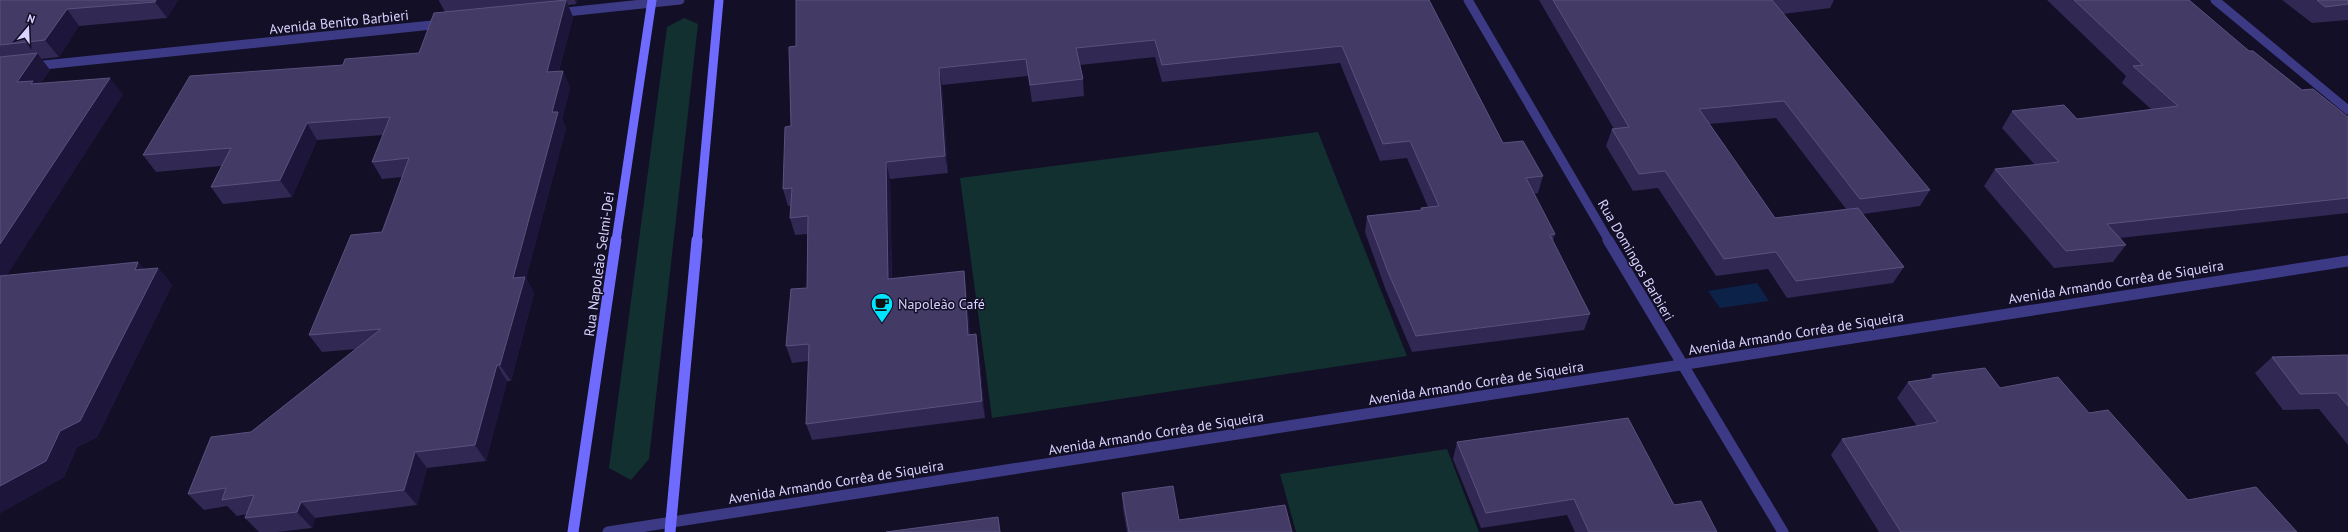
<svg xmlns="http://www.w3.org/2000/svg" width="2348" height="532" viewBox="0 0 2348 532" font-family="'PT Sans',sans-serif">
<style>
.green{fill:#12302f}
.water{fill:#0c2248}
.lines{fill:none;stroke-linecap:round;stroke-linejoin:round}
.street-far1{stroke:#3d3a85;stroke-width:9}
.street{stroke:#3d3a85;stroke-width:11}
.secondary-far1{stroke:#6f6bff;stroke-width:9}
.secondary{stroke:#6f6bff;stroke-width:11}
.wall{fill:#312854;fill-rule:evenodd}
.shaded-wall{fill:#1d163a}
.building{fill:#433a66;stroke:#5a527e}
.labels{text-anchor:middle;stroke-width:3;stroke-linejoin:round;paint-order:stroke}
.street-label{font-size:14px;fill:#d9d4ff;stroke:#130f26}
.poi-label{font-size:14px;fill:#d9d4ff;stroke:#130f26;text-anchor:start}
</style>
<rect width="100%" height="100%" fill="#130f26"/>
<path class="green" d="M 684,18 L 698,24 L 649,459 L 631,480 L 609,468 L 667,27 Z
M 1318,132 L 1407,356 L 992,418 L 960,178 Z
M 1447,449 L 1479,532 L 1296,532 L 1280,474 Z"/>
<path class="water" d="M 1757,283 L 1769,301 L 1720,308 L 1708,291 Z"/>
<g class="lines">
<path class="street-far1" d="M 1468,0 L 1609,241
M 2215,0 L 2348,110
M 557,13 L 680,0
M 34,66 L 442,24"/>
<path class="street" d="M 1608,240 L 1783,532
M 608,532 L 2348,261"/>
<path class="secondary-far1" d="M 616,241 L 652,0
M 697,241 L 719,0"/>
<path class="secondary" d="M 573,532 L 616,240
M 670,532 L 697,240"/>
</g>
<path class="wall" d="M 0,0 L 178,0 L 167,18 L 79,26 L 59,57 L 41,59 L 50,70 L 41,83 L 123,94 L 6,276 L 138,262 L 144,269 L 158,268 L 172,285 L 97,437 L 77,447 L 64,477 L 0,513 Z
M 439,0 L 578,0 L 576,4 L 568,5 L 573,17 L 559,71 L 563,71 L 570,88 L 562,119 L 566,128 L 526,278 L 534,293 L 511,381 L 507,381 L 486,461 L 427,468 L 417,505 L 315,518 L 312,528 L 277,532 L 259,532 L 245,518 L 247,514 L 237,516 L 227,506 L 204,510 L 188,494 L 251,432 L 356,349 L 322,352 L 309,335 L 382,232 L 402,177 L 382,179 L 372,162 L 383,135 L 317,140 L 292,197 L 223,204 L 211,187 L 221,166 L 156,172 L 143,155 L 343,65 L 419,53 L 445,12 L 439,1 Z
M 1429,0 L 1503,143 L 1543,176 L 1538,193 L 1534,194 L 1555,234 L 1553,241 L 1590,314 L 1584,330 L 1412,352 L 1385,288 L 1365,232 L 1367,216 L 1421,210 L 1421,208 L 1428,207 L 1407,158 L 1380,161 L 1340,63 L 1162,82 L 1155,57 L 1080,65 L 1083,79 L 1084,96 L 1032,102 L 1028,76 L 942,85 L 948,173 L 890,179 L 892,279 L 964,271 L 966,288 L 970,335 L 979,351 L 985,418 L 812,440 L 806,424 L 809,361 L 792,363 L 786,346 L 807,288 L 807,234 L 795,235 L 790,218 L 791,206 L 788,206 L 783,189 L 791,126 L 796,46 Z
M 1539,0 L 1834,0 L 1830,8 L 1783,14 L 1930,190 L 1920,206 L 1863,214 L 1904,267 L 1893,283 L 1787,298 L 1768,269 L 1716,276 L 1658,188 L 1633,191 L 1606,146 L 1612,129 L 1614,129 ZM 1776,118 L 1846,209 L 1775,218 L 1709,124 Z
M 2047,0 L 2189,0 L 2249,51 L 2302,90 L 2348,117 L 2348,213 L 2120,238 L 2126,245 L 2113,262 L 2054,268 L 1984,186 L 1995,169 L 2035,165 L 2002,128 L 2012,111 L 2077,119 L 2151,109 L 2122,83 L 2126,76 Z
M 2282,0 L 2348,0 L 2348,20 L 2312,23 Z
M 2348,355 L 2348,445 L 2319,409 L 2283,410 L 2255,373 L 2272,357 Z
M 1932,375 L 2000,388 L 2089,413 L 2188,500 L 2297,532 L 1879,532 L 1831,455 L 1842,439 L 1917,426 L 1897,398 L 1908,382 L 1929,379 Z
M 1457,442 L 1674,505 L 1717,532 L 1575,532 L 1567,515 L 1481,528 L 1453,459 Z
M 1122,493 L 1179,520 L 1292,532 L 1127,532 L 1123,509 Z"/>
<path class="shaded-wall" d="M 156,0 L 178,0 L 167,18 L 155,2 Z
M 566,0 L 573,17 L 554,89 L 547,72 Z
M 575,0 L 578,0 L 576,4 Z
M 67,9 L 79,26 L 59,57 L 45,40 Z
M 37,53 L 50,70 L 39,87 L 17,82 Z
M 939,68 L 942,85 L 948,173 L 945,156 Z
M 563,71 L 570,88 L 562,119 L 566,128 L 526,278 L 534,293 L 511,381 L 500,365 L 513,278 L 552,112 Z
M 110,78 L 123,94 L 0,286 L 0,244 Z
M 307,123 L 317,140 L 292,197 L 280,180 Z
M 886,162 L 890,179 L 892,296 L 888,279 Z
M 138,262 L 152,279 L 158,268 L 172,285 L 97,437 L 77,447 L 64,477 L 0,513 L 0,486 L 135,270 Z
M 964,271 L 966,288 L 971,352 L 968,335 Z
M 976,334 L 979,351 L 985,418 L 982,401 Z
M 497,365 L 507,381 L 486,461 L 475,445 Z
M 415,452 L 427,468 L 417,505 L 404,490 Z
M 301,502 L 315,518 L 312,528 L 297,512 Z
M 998,517 L 1001,532 L 1000,532 Z"/>
<path class="building" d="M 0,0 L 156,0 L 155,2 L 67,9 L 45,40 L 0,45 Z
M 566,0 L 547,72 L 563,71 L 552,112 L 558,112 L 513,278 L 525,277 L 500,365 L 497,365 L 475,445 L 415,452 L 404,490 L 301,502 L 297,512 L 245,518 L 254,495 L 222,500 L 226,488 L 188,494 L 211,437 L 251,432 L 381,329 L 309,335 L 351,235 L 382,232 L 409,158 L 372,162 L 390,117 L 307,123 L 280,180 L 211,187 L 231,148 L 143,155 L 190,76 L 343,65 L 345,59 L 419,53 L 434,13 Z
M 796,0 L 1429,0 L 1503,143 L 1523,141 L 1543,176 L 1526,178 L 1555,234 L 1550,235 L 1590,314 L 1416,336 L 1388,272 L 1367,216 L 1422,210 L 1421,208 L 1439,206 L 1410,141 L 1383,144 L 1342,46 L 1162,65 L 1155,40 L 1076,48 L 1083,79 L 1030,85 L 1026,59 L 939,68 L 945,156 L 886,162 L 888,279 L 964,271 L 968,335 L 976,334 L 982,401 L 806,424 L 809,344 L 786,346 L 791,289 L 807,288 L 808,216 L 790,218 L 792,188 L 783,189 L 785,127 L 791,126 L 789,47 L 796,46 Z
M 1553,0 L 1772,0 L 1930,190 L 1860,199 L 1784,101 L 1699,109 L 1775,218 L 1858,208 L 1904,267 L 1796,281 L 1776,252 L 1724,259 L 1665,171 L 1639,174 L 1612,129 L 1629,127 Z
M 2074,0 L 2189,0 L 2249,51 L 2253,51 L 2302,90 L 2313,89 L 2348,117 L 2348,198 L 2107,224 L 2126,245 L 2066,251 L 1995,169 L 2059,162 L 2012,111 L 2064,105 L 2077,119 L 2178,106 L 2133,66 L 2143,65 Z
M 2317,0 L 2348,0 L 2348,4 L 2325,7 Z
M 37,53 L 17,82 L 33,81 L 31,84 L 110,78 L 0,244 L 0,57 Z
M 138,262 L 135,270 L 158,268 L 80,421 L 60,431 L 46,461 L 0,486 L 0,276 Z
M 2348,355 L 2348,406 L 2337,393 L 2300,394 L 2272,357 Z
M 1985,368 L 2000,388 L 2058,377 L 2089,413 L 2108,410 L 2188,500 L 2256,487 L 2297,532 L 1901,532 L 1842,439 L 1938,422 L 1908,382 L 1934,378 L 1932,375 Z
M 1628,418 L 1674,505 L 1701,501 L 1717,532 L 1589,532 L 1574,499 L 1486,513 L 1457,442 Z
M 1173,486 L 1179,520 L 1285,505 L 1292,532 L 1129,532 L 1122,493 Z
M 998,517 L 1000,532 L 886,532 Z"/>
<defs>
<g id="cafe-pin" transform="scale(1.15)"><path d="M0 17L-7.5 6A9.5 9.5 0 1 1 7.5 6Z" fill="#00e5ff" stroke="#130f26"/><path d="M-5.5-4.5H6V0H3Q3 3.5 0 3.5H-2.5Q-5.5 3.5-5.5 0ZM3-3.2v2h1.7v-2ZM-6 4.5H4V6H-6Z" fill="#111"/></g>
</defs>
<g fill-rule="evenodd">
<use href="#cafe-pin" x="882" y="304"/>
</g>
<g class="labels">
<g class="street-label">
<text transform="translate(339 22) rotate(-6)" y="5">Avenida Benito Barbieri</text>
<text transform="translate(1636 260) rotate(60)" y="5">Rua Domingos Barbieri</text>
<text transform="translate(599 264) rotate(-82)" y="5">Rua Napoleão Selmi-Dei</text>
<text transform="translate(2116 282) rotate(-9)" y="5">Avenida Armando Corrêa de Siqueira</text>
<text transform="translate(1796 333) rotate(-9)" y="5">Avenida Armando Corrêa de Siqueira</text>
<text transform="translate(1476 383) rotate(-9)" y="5">Avenida Armando Corrêa de Siqueira</text>
<text transform="translate(1156 433) rotate(-9)" y="5">Avenida Armando Corrêa de Siqueira</text>
<text transform="translate(836 482) rotate(-9)" y="5">Avenida Armando Corrêa de Siqueira</text>
</g>
<g class="poi-label">
<text x="898" y="309">Napoleão Café</text>
</g>
</g>
<g transform="translate(28 28) rotate(19)" stroke="#130f26" stroke-width="3" paint-order="stroke">
<path d="M0-3L7 15L0 10L-7 15Z" fill="#d9d4ff"/>
<text y="-6" font-size="11" font-weight="bold" text-anchor="middle" fill="#d9d4ff">N</text>
</g>
</svg>
